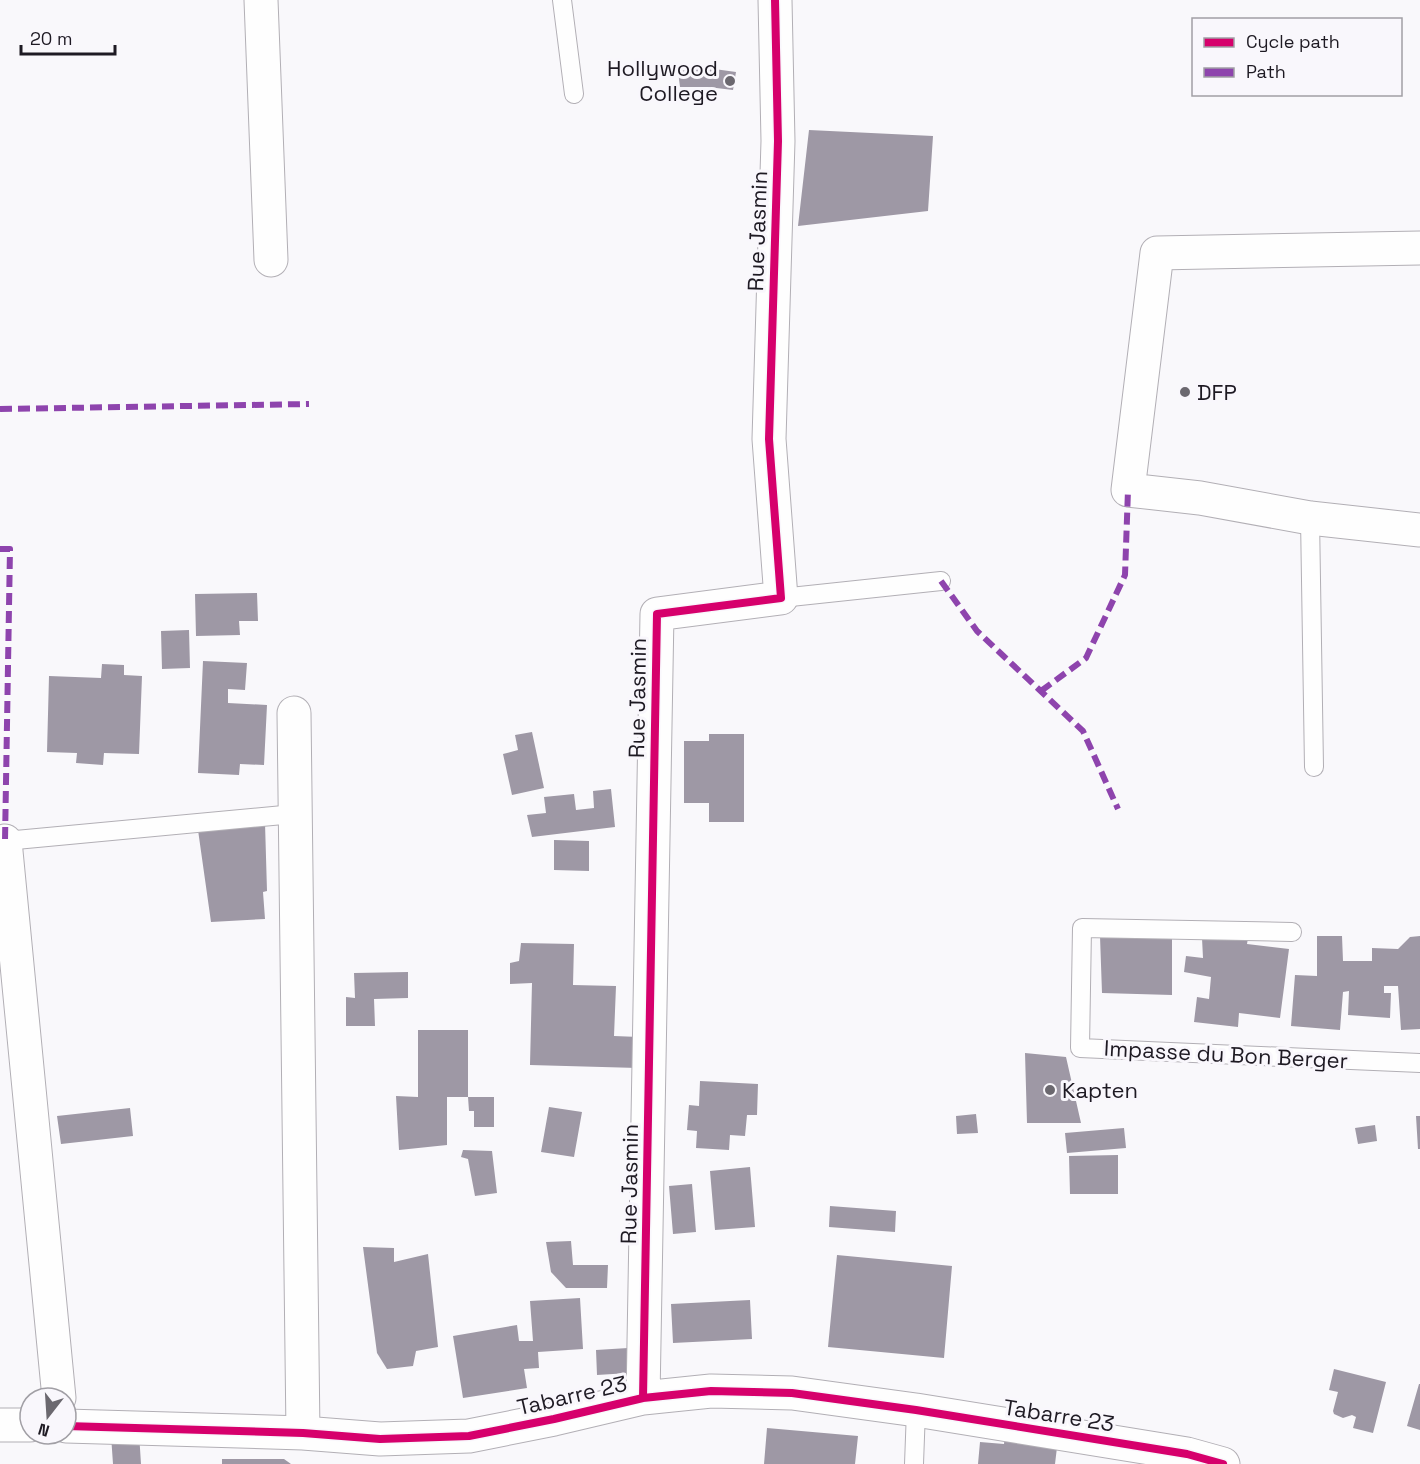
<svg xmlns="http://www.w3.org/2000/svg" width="1420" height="1464" viewBox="0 0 1420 1464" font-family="'Space Grotesk',sans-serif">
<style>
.building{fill:#9e98a5}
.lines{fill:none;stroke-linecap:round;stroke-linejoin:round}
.service-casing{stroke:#b2afb5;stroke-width:20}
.minor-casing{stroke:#b2afb5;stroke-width:35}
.service{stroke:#fefefe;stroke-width:18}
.minor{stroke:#fefefe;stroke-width:33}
.quiet{stroke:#8e44ad;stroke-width:6;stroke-dasharray:12 6;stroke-linecap:butt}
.cycleway-casing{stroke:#f9f7fc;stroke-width:11}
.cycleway{stroke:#d6006c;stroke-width:8}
.poi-dot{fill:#6b686f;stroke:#f9f7fc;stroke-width:2}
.labels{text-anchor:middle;stroke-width:6;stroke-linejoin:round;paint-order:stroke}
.poi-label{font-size:22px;fill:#1e1a23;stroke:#f9f7fc;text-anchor:start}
.street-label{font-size:22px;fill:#1e1a23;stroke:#f9f7fc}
</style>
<rect width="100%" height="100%" fill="#f9f8fb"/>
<path class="building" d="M 707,68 L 736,72 L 733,90 L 708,87 L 680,87 L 678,71 Z
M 809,130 L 933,136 L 928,211 L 798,226 Z
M 257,593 L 258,621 L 239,621 L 240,635 L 196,636 L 195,594 Z
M 189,630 L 190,668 L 162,669 L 161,631 Z
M 203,661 L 247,663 L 245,690 L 228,689 L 228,703 L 267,705 L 264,765 L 240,764 L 239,775 L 198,773 Z
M 102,664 L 124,665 L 124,675 L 142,676 L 139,754 L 104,753 L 103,765 L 76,763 L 77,753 L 47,752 L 49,676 L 101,678 Z
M 532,732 L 544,788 L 512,795 L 503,754 L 518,750 L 515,735 Z
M 709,734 L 744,734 L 744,822 L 709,822 L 709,803 L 684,803 L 684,741 L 709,741 Z
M 611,789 L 615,827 L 532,837 L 527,815 L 546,813 L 544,797 L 574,794 L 576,810 L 594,808 L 593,791 Z
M 265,823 L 267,891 L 263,892 L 265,919 L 211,922 L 198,830 Z
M 554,840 L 589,841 L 589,871 L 554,870 Z
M 1172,933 L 1172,995 L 1102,993 L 1100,936 Z
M 1317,936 L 1342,936 L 1343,961 L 1372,961 L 1372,948 L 1398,949 L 1410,937 L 1420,936 L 1420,1029 L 1401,1030 L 1398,986 L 1384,986 L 1384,993 L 1391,993 L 1390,1018 L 1348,1015 L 1349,991 L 1343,992 L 1340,1030 L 1291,1026 L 1295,975 L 1317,976 Z
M 1202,938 L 1248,938 L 1247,944 L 1289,949 L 1280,1018 L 1239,1013 L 1238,1027 L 1194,1022 L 1197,997 L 1209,999 L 1211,977 L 1184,972 L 1186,956 L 1203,958 Z
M 521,943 L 574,944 L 573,985 L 616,986 L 614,1036 L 639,1037 L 638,1068 L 530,1065 L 532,983 L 510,984 L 510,963 L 519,961 Z
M 408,972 L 408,998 L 374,999 L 375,1026 L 346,1026 L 346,997 L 355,998 L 354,973 Z
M 418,1030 L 468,1030 L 468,1097 L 447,1097 L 447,1145 L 399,1150 L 396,1096 L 418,1097 Z
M 1025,1053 L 1066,1057 L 1081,1123 L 1027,1123 Z
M 700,1081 L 758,1084 L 757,1115 L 747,1115 L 745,1136 L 730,1135 L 729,1150 L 696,1148 L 697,1131 L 687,1130 L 689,1105 L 699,1106 Z
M 468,1097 L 494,1097 L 494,1127 L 474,1127 L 474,1111 L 469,1111 Z
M 549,1107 L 582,1112 L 574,1157 L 541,1152 Z
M 130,1108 L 133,1136 L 61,1144 L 57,1116 Z
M 976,1114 L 978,1133 L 957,1134 L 956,1116 Z
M 1416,1116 L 1420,1116 L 1420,1149 L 1418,1149 Z
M 1375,1125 L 1377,1141 L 1358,1144 L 1355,1128 Z
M 1124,1128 L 1126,1148 L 1067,1153 L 1065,1133 Z
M 463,1150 L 492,1151 L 497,1193 L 475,1196 L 468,1159 L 461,1157 Z
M 1118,1155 L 1118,1194 L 1070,1194 L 1069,1156 Z
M 750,1167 L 755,1227 L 715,1230 L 710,1171 Z
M 692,1184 L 696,1232 L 673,1234 L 669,1186 Z
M 830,1206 L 896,1211 L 895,1232 L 829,1227 Z
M 571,1241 L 573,1265 L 608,1265 L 607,1288 L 566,1288 L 551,1272 L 546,1242 Z
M 363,1247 L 394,1248 L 394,1262 L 428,1254 L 438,1347 L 416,1351 L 413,1366 L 387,1369 L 377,1353 Z
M 837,1255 L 952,1266 L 944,1358 L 828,1347 Z
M 580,1298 L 583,1349 L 538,1352 L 539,1368 L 524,1369 L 527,1388 L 463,1398 L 453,1336 L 517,1325 L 519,1341 L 533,1341 L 530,1301 Z
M 750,1300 L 752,1339 L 673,1343 L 671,1304 Z
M 628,1348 L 629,1373 L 597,1375 L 596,1350 Z
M 1334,1369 L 1386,1382 L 1373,1433 L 1353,1428 L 1356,1417 L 1352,1415 L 1343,1418 L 1334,1414 L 1333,1411 L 1338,1392 L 1329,1390 Z
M 1419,1384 L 1420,1384 L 1420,1430 L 1407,1426 Z
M 767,1428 L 858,1436 L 855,1464 L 764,1464 Z
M 139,1433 L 141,1464 L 113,1464 L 111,1435 Z
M 1005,1434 L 1058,1439 L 1055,1464 L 978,1464 L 980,1442 L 1004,1444 Z
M 222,1459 L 284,1459 L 291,1464 L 222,1464 Z"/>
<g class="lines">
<g class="service-casing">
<path id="service" d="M 562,0 L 574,94
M 1310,518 L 1314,767
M 781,598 L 941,581
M 5,841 L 294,814
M 1292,932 L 1082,928 L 1080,1048 L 1420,1063
M 914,1464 L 916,1410"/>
</g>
<g class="minor-casing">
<path id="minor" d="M 261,0 L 271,260
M 1420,248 L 1157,253 L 1128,490 L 1200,498 L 1310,518 L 1420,530
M 294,713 L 303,1433
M 5,841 L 59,1398
M 643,1398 L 657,614 L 781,598 L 769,439 L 778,141 L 775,0
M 0,1425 L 30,1425
M 66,1426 L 303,1433 L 380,1439 L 469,1436 L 554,1419 L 643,1398 L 711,1391 L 792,1393 L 916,1410 L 1187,1454 L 1223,1464"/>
</g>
<use href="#service" class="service"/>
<use href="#minor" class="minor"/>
<path class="quiet" d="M 0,409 L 309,404
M 0,549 L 10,549 L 5,841
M 941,581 L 977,631 L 1083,731 L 1118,809
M 1041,691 L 1086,658 L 1125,575 L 1128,490"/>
<g class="cycleway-casing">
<path id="cycleway" d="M 643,1398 L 657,614 L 781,598 L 769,439 L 778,141 L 775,0
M 66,1426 L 303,1433 L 380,1439 L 469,1436 L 554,1419 L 643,1398 L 711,1391 L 792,1393 L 916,1410 L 1187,1454 L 1223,1464"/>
</g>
<use href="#cycleway" class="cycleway"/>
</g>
<g class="poi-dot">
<circle cx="730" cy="81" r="6"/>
<circle cx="1185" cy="392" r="6"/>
<circle cx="1050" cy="1090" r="6"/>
</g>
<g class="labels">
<g class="poi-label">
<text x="718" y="76" text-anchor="end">Hollywood<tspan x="718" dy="25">College</tspan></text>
<text x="1197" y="400">DFP</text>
<text x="1062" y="1098">Kapten</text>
</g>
<g class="street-label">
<text transform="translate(757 231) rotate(-88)" y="8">Rue Jasmin</text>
<text transform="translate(637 698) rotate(-89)" y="8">Rue Jasmin</text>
<text transform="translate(1226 1054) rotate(3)" y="8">Impasse du Bon Berger</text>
<text transform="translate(629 1184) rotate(-89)" y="8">Rue Jasmin</text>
<text transform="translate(572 1395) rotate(-13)" y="8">Tabarre 23</text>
<text transform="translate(1059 1415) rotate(9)" y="8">Tabarre 23</text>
</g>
</g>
<rect x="1192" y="18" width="210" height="78" fill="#f9f7fc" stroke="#a19fa5" stroke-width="1.5"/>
<rect x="1204" y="38" width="30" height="9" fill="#d6006c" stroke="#a19fa5" stroke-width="1.5"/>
<text x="1246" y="48" font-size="18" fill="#1e1a23">Cycle path</text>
<rect x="1204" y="68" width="30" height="9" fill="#8e44ad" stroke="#a19fa5" stroke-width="1.5"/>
<text x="1246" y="78" font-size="18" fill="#1e1a23">Path</text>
<g transform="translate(48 1416) rotate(197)"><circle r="28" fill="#f9f7fc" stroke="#a19fa5" stroke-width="1.5"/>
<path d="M0-4.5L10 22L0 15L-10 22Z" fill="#6b686f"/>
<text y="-9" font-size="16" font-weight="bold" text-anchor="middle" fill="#1e1a23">N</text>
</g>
<path d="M21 45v9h94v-9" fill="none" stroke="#1e1a23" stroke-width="3"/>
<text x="30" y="45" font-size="18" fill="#1e1a23" stroke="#f9f7fc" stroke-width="4.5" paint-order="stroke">20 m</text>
</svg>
